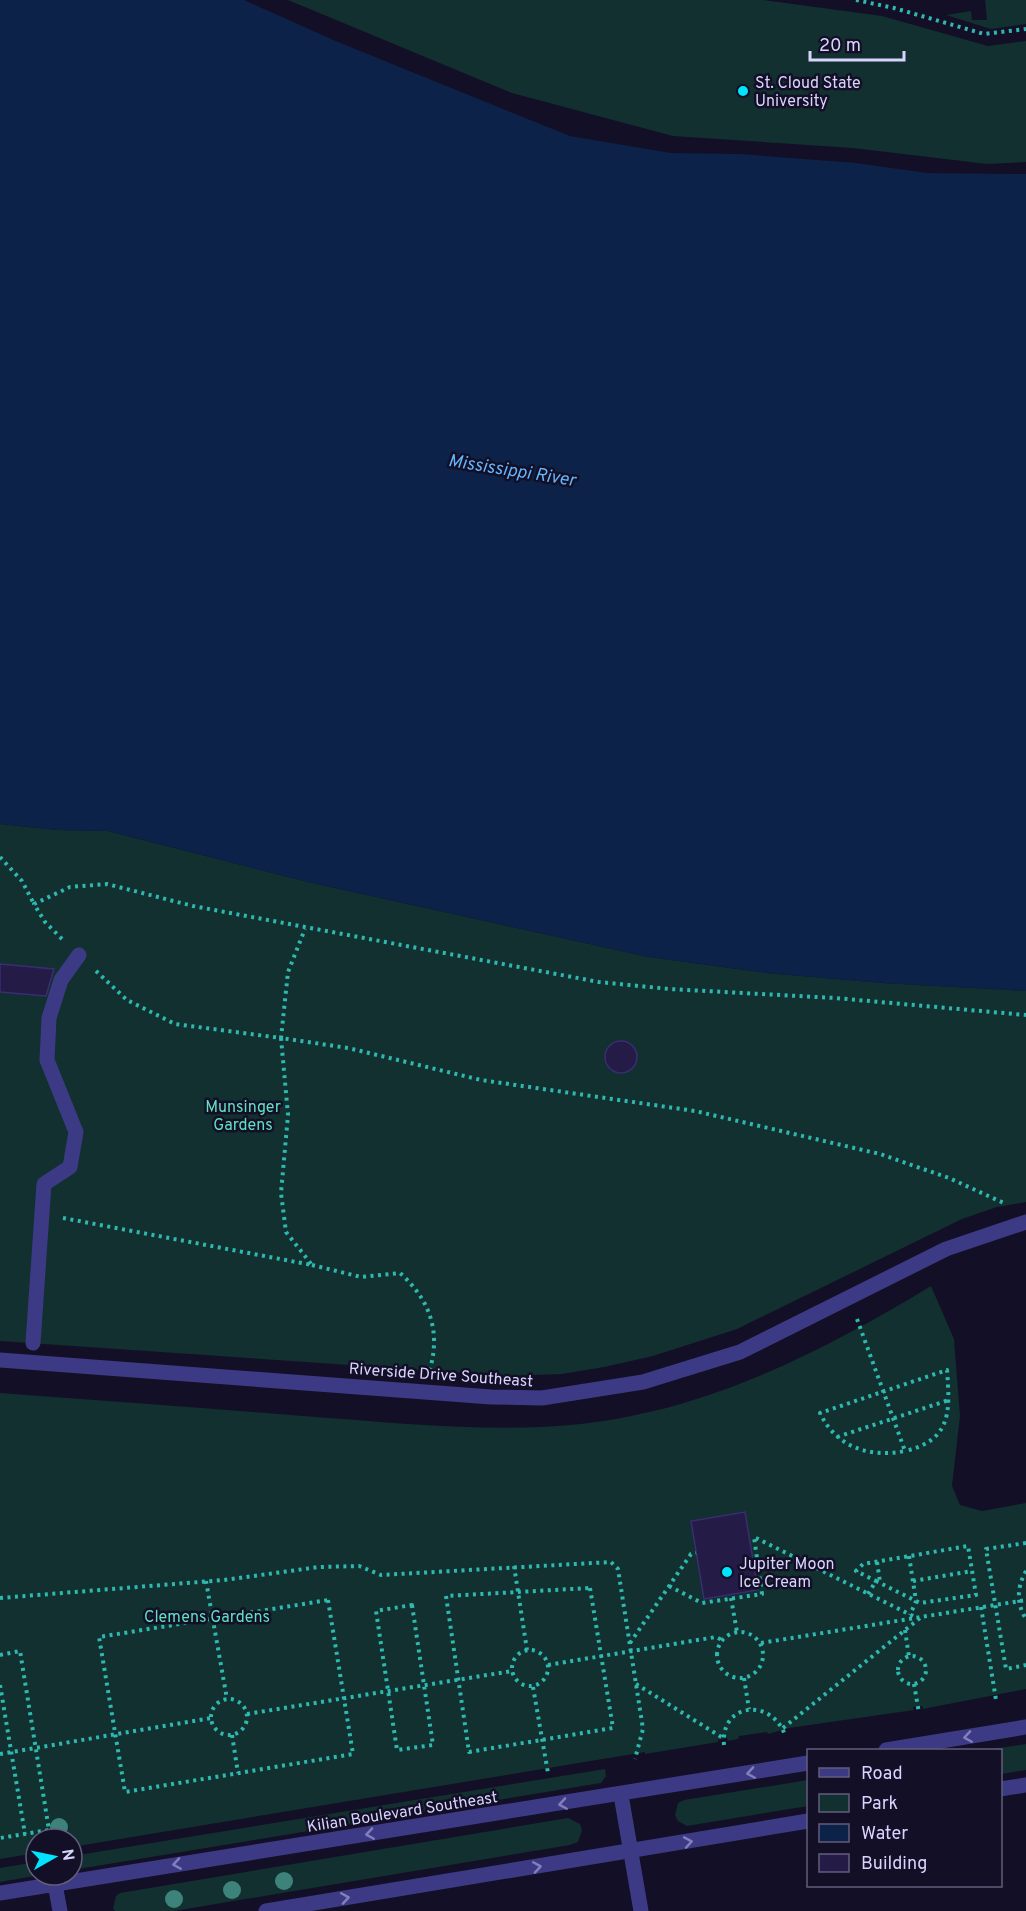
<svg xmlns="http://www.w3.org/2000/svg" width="1026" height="1911" viewBox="0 0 1026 1911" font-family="Overpass,sans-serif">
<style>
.green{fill:#12302f}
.water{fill:#0c2248}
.building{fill:#241b47;stroke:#3b2d73;stroke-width:1.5}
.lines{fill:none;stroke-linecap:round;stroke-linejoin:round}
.path{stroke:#2fb8b0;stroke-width:4;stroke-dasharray:3 4.5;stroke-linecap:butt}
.minor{stroke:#3d3a85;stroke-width:15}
.tree{fill:#3d827b}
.oneway{stroke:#837fbc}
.poi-dot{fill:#00e5ff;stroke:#130f26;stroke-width:2}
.labels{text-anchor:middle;stroke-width:5;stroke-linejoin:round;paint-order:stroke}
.poi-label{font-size:16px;fill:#d9d4ff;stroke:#130f26;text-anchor:start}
.park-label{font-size:16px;fill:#5fe0c0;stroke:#130f26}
.street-label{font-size:16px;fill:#d9d4ff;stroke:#130f26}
.water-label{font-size:18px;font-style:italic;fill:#62b6ff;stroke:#130f26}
</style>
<rect width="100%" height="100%" fill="#130f26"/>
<path class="green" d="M 288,0 L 763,0 L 882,16 L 988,46 L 1026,41 L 1026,162 L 987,164 L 853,148 L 673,136 L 512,93 Z
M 985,0 L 1026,0 L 1026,24 L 991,29 L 946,15 L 971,11 L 972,20 L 987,20 Z
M 0,824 L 58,830 L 108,831 L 308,882 L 649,957 L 767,973 L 883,983 L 1026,991 L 1026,1202 L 997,1207 L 962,1219 L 737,1329 L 653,1356 L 604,1367 L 562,1374 L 510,1376 L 0,1341 Z
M 931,1286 L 954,1339 L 960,1416 L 952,1486 L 960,1505 L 982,1511 L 1026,1503 L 1026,1689 L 923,1709 L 922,1706 L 913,1707 L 914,1710 L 789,1728 L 768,1734 L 767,1732 L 739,1736 L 738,1739 L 728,1741 L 727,1738 L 718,1740 L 718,1742 L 645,1754 L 645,1752 L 72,1847 L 72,1839 L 36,1839 L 36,1853 L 0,1859 L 0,1393 C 109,1401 219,1409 328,1418 C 428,1425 531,1437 631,1416 C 740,1394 838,1342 931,1286 Z
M 1026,1744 L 1026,1770 L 1001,1774 L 1000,1750 L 985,1750 Z
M 605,1769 L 606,1776 L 601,1783 L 72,1870 L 72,1856 Z
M 808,1780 L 808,1806 L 687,1826 L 678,1821 L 675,1815 L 678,1803 L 684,1800 Z
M 568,1818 L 580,1824 L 582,1830 L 578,1842 L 570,1845 L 174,1911 L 115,1911 L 113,1908 L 116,1896 L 120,1893 Z
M 36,1862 L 36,1875 L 40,1875 L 0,1882 L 0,1868 Z"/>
<path class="water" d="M 0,0 L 244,0 L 338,42 L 570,136 L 671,153 L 740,154 L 856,163 L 927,173 L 1026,174 L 1026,991 L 883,983 L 767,973 L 649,957 L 308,882 L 108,831 L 58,830 L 0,824 Z"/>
<path class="building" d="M 0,964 L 54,969 L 46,996 L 0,992 Z
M605 1057a16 16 0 1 1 32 0a16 16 0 1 1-32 0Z
M 745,1512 L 758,1590 L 704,1599 L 691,1521 Z"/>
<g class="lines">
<path class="path" d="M 856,0 L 894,8 L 984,34 L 1026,29
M 0,857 L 22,881 L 34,904
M 62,939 L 45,922 L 34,904 L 70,887 L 107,884 L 193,906 L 599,982 L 669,989 L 835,998 L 1026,1015
M 96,971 L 127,1000 L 175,1024 L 281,1038 L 288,972 L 305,929
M 63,1218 L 312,1265 L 286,1232 L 281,1193 L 288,1115 L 281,1038 L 348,1048 L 481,1080 L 695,1111 L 880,1154 L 949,1178 L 1006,1204
M 312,1265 L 361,1277 L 400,1273 C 429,1299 441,1330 430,1369
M 857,1319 L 905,1451 C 869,1458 836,1447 820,1413 L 947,1370 C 950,1411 952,1440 905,1451
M 837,1437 L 949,1400
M 1026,1543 L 986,1549 L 1006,1669 L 1026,1665
M 909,1556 L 916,1601 L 910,1615
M 877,1562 L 880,1582
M 514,1566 L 527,1650
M 1026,1571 C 1017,1587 1016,1603 1026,1619
M 206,1581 L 227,1699
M 913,1581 L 972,1571
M 669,1586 L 702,1603 L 762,1594 L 754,1537 L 917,1618
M 590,1588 L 613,1728 L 469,1752 L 446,1596 Z
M 868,1594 L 876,1581 L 920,1603 L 976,1595 L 968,1546 L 863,1564 L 856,1571 L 876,1581
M 0,1598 L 224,1580 L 319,1567 L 359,1566 L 381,1575 L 611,1562 L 618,1569 L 643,1729 L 635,1759
M 731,1598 L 737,1632
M 328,1600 L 353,1754 L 125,1792 L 99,1637 Z
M 412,1605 L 433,1745 L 397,1750 L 376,1611 Z
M 981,1607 L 996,1700
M 905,1630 L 909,1657
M717 1655a23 23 0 1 1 46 0a23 23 0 1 1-46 0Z
M 630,1643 L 691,1554 L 696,1553
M 761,1643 L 1026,1600
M512 1668a18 18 0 1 1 36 0a18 18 0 1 1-36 0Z
M 0,1655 L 20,1651 L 49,1830 L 0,1838
M898 1670a14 14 0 1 1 28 0a14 14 0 1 1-28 0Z
M 548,1665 L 716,1637 L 722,1640
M 744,1678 L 749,1709
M 636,1684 L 723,1738
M 914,1684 L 919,1713
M 0,1685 L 25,1834
M 533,1687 L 548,1773
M211 1717a18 18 0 1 1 36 0a18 18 0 1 1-36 0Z
M 247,1714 L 512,1671
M 783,1728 L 920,1618
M 232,1735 L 238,1773
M 724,1745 C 720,1703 771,1697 785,1735
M 0,1754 L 211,1718"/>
<path class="minor" d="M 33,1343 L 44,1184 L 70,1167 L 76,1132 L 47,1060 L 49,1018 L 61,980 L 79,955
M 0,1360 L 491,1397 L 542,1398 L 643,1382 L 740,1352 L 946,1249 L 1026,1222
M 886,1750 L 1026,1727
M 1000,1789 L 1026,1785
M 621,1795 L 641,1911
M 55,1884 L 60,1911
M 0,1893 L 808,1763
M 266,1911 L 808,1821"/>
</g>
<g class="tree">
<circle cx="59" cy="1827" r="9"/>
<circle cx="284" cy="1881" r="9"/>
<circle cx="232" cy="1890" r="9"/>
<circle cx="174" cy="1899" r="9"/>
</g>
<defs><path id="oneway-chevron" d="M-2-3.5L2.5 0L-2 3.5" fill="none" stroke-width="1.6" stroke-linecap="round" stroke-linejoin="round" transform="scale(1.5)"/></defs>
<g class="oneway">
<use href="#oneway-chevron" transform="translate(968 1737) rotate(171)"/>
<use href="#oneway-chevron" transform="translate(751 1773) rotate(171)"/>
<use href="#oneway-chevron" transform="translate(563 1804) rotate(171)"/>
<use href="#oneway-chevron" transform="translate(370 1834) rotate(171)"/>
<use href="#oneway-chevron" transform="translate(688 1842) rotate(-10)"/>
<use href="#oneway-chevron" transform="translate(177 1864) rotate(171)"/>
<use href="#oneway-chevron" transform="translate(537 1867) rotate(-9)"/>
<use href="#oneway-chevron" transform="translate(345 1898) rotate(-9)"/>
</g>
<g class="poi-dot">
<circle cx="743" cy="91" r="6"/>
<circle cx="727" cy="1572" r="6"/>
</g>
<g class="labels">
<g class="poi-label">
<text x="755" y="88">St. Cloud State<tspan x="755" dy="18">University</tspan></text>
<text x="739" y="1569">Jupiter Moon<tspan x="739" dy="18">Ice Cream</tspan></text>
</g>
<g class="park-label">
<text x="243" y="1112">Munsinger<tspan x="243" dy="18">Gardens</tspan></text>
<text x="207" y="1622">Clemens Gardens</text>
</g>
<g class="street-label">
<text transform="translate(441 1374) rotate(4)" y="6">Riverside Drive Southeast</text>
<text transform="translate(402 1811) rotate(-9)" y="6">Kilian Boulevard Southeast</text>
</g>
<g class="water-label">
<text transform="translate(512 470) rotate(9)" y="6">Mississippi River</text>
</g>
</g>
<rect x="807" y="1749" width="195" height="138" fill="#130f26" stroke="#625e7d" stroke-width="1.5"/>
<rect x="819" y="1768" width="30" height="9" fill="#3d3a85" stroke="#625e7d" stroke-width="1.5"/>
<text x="861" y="1779" font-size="18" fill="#d9d4ff">Road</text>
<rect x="819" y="1794" width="30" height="18" fill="#12302f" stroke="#625e7d" stroke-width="1.5"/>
<text x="861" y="1809" font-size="18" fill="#d9d4ff">Park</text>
<rect x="819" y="1824" width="30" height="18" fill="#0c2248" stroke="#625e7d" stroke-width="1.5"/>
<text x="861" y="1839" font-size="18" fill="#d9d4ff">Water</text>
<rect x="819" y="1854" width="30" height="18" fill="#241b47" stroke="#625e7d" stroke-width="1.5"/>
<text x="861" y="1869" font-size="18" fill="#d9d4ff">Building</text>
<g transform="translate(54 1857) rotate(81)"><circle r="28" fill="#130f26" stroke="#625e7d" stroke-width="1.5"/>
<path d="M0-4.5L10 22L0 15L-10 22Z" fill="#00e5ff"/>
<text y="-9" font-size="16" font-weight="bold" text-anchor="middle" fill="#d9d4ff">N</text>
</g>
<path d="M810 51v9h94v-9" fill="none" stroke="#d9d4ff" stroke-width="3"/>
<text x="819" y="51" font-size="18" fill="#d9d4ff" stroke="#130f26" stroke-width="4.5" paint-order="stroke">20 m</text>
</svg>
